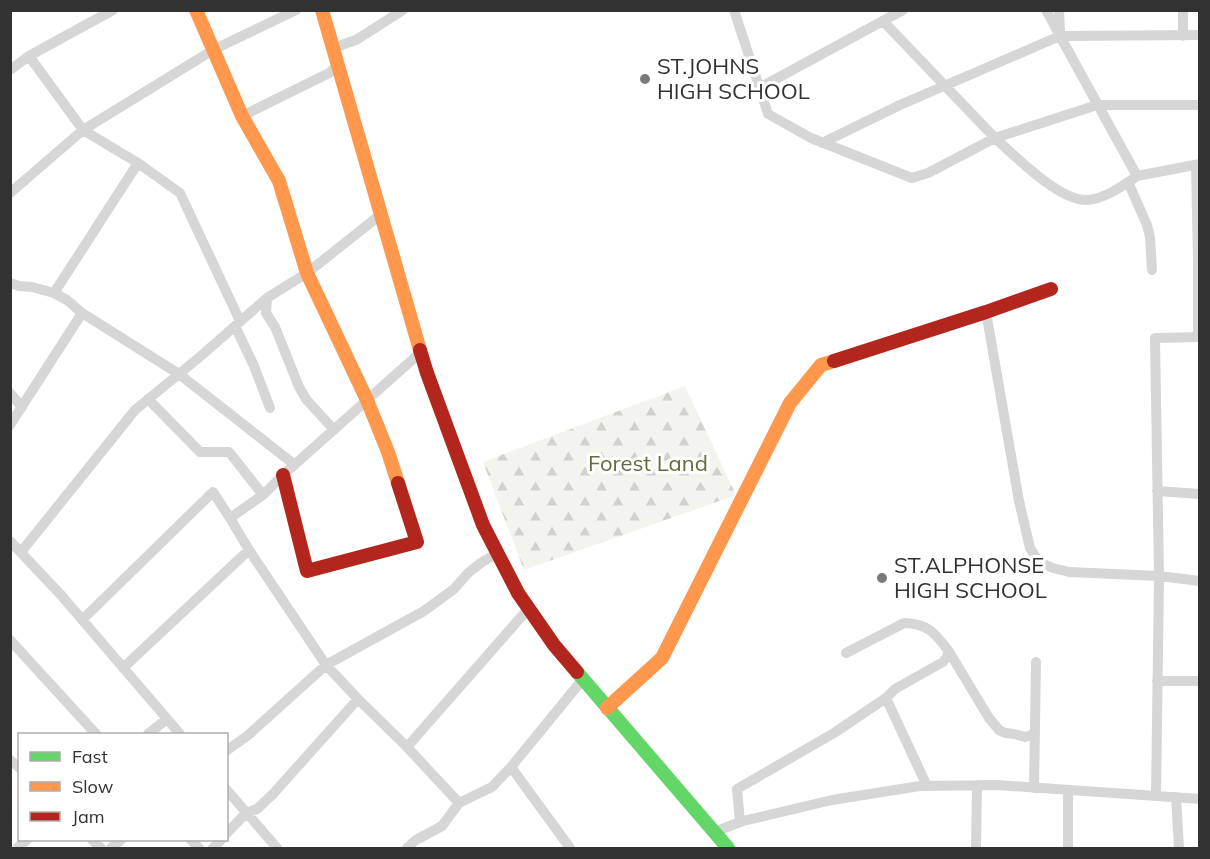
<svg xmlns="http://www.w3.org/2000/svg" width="1210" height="859" viewBox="0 0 1210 859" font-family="Mulish,sans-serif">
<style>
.forest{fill:url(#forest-firs)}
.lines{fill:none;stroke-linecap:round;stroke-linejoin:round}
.street{stroke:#d6d6d6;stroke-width:10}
.fast{stroke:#63d668;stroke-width:14}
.slow{stroke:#ff974d;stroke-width:14}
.jam{stroke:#b3261e;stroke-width:14}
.poi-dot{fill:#7a7a7a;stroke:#fff;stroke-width:2}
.labels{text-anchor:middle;stroke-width:6;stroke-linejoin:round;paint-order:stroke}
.poi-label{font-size:22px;fill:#323232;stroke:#fff;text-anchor:start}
.park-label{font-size:22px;fill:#626d3f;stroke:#fff}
</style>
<defs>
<pattern id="forest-firs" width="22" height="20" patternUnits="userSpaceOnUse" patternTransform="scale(1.5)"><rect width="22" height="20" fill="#f2f4ed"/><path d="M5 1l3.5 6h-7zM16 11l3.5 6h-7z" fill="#d0d2cc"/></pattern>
</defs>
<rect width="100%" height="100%" fill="#fff"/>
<path class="forest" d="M 685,386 L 736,495 L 524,570 L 483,462 Z"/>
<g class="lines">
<path class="street" d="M 734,10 L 768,114 L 811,138 L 912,178 L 928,173 L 995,138 L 883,21
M 1046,10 L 1060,36 L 1200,35
M 1059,10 L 1060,32
M 1183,36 L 1183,10
M 333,48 L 356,40 L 403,10
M 29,56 L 83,130 L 138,163 L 180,193 L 240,321
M 10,70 L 29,56 L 113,10
M 761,87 L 903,10
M 242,116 L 329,73 L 338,65
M 822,143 L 900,105 L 1060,36 L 1137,176 L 1200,164
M 1196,165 L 1198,261 L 1198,337
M 1137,176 C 1122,186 1105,199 1087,200 C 1059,201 1015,156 995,138 L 1097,105 L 1200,105
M 1128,182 L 1147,225 L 1150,237 L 1152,270
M 10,193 L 83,130 L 213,50 L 296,10
M 10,283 L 19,286 L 32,287 L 54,293 L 67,300 L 82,313 L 179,374 L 295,465
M 54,293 L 138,163
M 267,298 L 266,313 L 275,327 L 299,387 L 306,399 L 334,430
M 986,312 L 1019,501 L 1030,548 L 1039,562 L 1053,568 L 1069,572 L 1159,576 L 1200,581
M 235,326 L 254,366 L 270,408
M 10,393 L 22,407
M 148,399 L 200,452 L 229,452 L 263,495
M 10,425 L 82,313
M 1157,491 L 1200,494
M 230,518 L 249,550 L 326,665 L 358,699 L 407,747 L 459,803
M 10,541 L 61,595 L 180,734
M 21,552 L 135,410 L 202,355 L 267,298 L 307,273 L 380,215
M 82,620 L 213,492 L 230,518 L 263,495 L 283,475 L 421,352
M 10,640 L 96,734
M 846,653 L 904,623 C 928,624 934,632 948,650
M 123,668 L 249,550
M 1157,681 L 1200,681
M 886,698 L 927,786
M 148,734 L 167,719
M 407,747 L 529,608
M 226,751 L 247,736 L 326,665 L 424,611 L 454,589 L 468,573 L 482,562 L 498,553
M 10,760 L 20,768
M 511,767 L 570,848
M 1034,788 L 1036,662
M 226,789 L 277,848
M 1068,790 L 1068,848
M 1156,796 L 1159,576 L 1155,338 L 1200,337
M 1176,797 L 1179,848
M 740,822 L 737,789 L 834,733 L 886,698 L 895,689 L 943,662 L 947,657 L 948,650 L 989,718 L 999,730 L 1005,733 L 1014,734 L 1025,737 L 1032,735 L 1035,731
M 714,832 L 743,821 L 832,800 L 920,786 L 997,785 L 1200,799
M 226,834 L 246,813 L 257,809 L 273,794 L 358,699
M 92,840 L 101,848
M 191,840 L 199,848
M 17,848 L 27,840
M 111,848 L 121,840
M 213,848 L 221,840
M 407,848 L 416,840 L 442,826 L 459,803 L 492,787 L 511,767 L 583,679
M 976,848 L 977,785"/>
<path class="fast" d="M 577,672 L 728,848"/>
<path class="slow" d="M 196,10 L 242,116 L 279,181 L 307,273 L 367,400 L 388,452 L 398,483
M 322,10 L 420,350
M 607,708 L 662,658 L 790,403 L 821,365 L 834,361"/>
<path class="jam" d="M 420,350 L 427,373 L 483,525 L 518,593 L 554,645 L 577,672
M 834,361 L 986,312 L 1051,289
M 283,475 L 307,571 L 417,542 L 398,483"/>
</g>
<g class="poi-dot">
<circle cx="645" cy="79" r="6"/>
<circle cx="882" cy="578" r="6"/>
</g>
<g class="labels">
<g class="poi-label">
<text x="657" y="74">ST.JOHNS<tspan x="657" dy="25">HIGH SCHOOL</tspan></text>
<text x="894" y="573">ST.ALPHONSE<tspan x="894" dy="25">HIGH SCHOOL</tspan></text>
</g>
<g class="park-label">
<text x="648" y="471">Forest Land</text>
</g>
</g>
<rect width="1210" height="859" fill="none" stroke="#323232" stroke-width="24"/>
<rect x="18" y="733" width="210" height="108" fill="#ffffff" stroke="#adadad" stroke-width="1.5"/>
<rect x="30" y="752" width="30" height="9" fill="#63d668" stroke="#adadad" stroke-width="1.5"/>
<text x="72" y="763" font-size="18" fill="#323232">Fast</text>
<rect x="30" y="782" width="30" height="9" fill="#ff974d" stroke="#adadad" stroke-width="1.5"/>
<text x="72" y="793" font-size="18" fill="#323232">Slow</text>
<rect x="30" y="812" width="30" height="9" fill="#b3261e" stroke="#adadad" stroke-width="1.5"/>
<text x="72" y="823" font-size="18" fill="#323232">Jam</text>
</svg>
